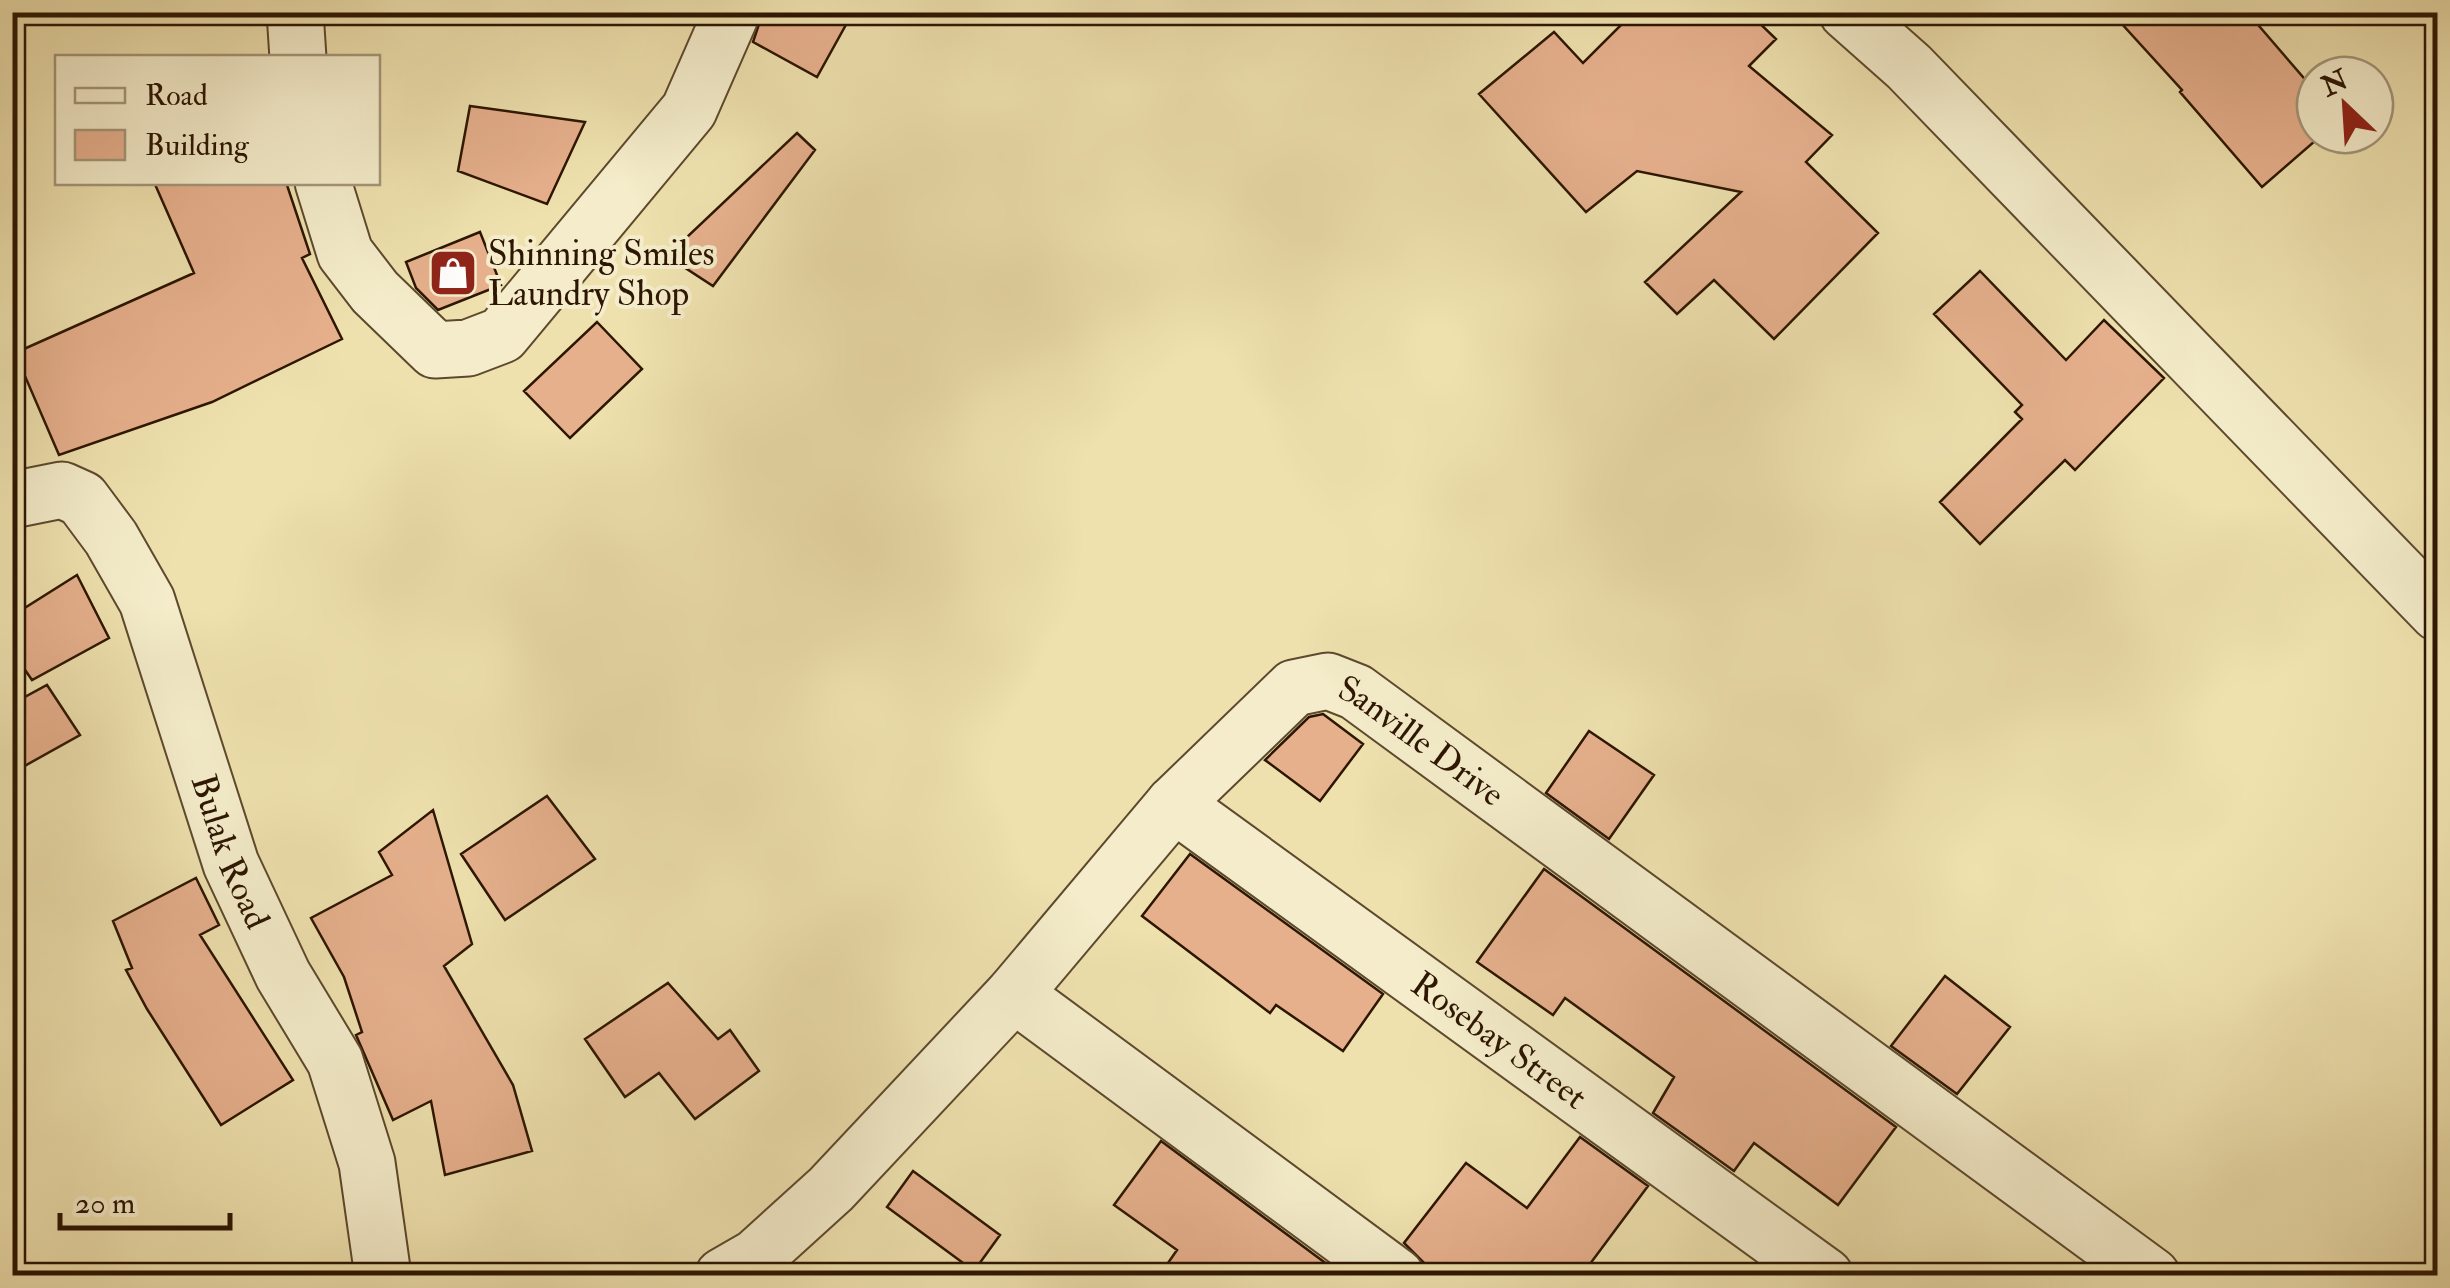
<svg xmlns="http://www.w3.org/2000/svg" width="2450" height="1288" viewBox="0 0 2450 1288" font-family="'IM FELL Double Pica',serif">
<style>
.building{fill:#e6b08d;stroke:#2d1602;stroke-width:2.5}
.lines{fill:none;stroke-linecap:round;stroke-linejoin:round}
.minor-casing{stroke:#5d492d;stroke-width:59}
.tertiary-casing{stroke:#5d492d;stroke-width:59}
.minor{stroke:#f4ecca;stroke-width:55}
.tertiary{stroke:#f4ecca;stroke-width:55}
.labels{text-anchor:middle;stroke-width:8;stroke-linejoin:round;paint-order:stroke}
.poi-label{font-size:35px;fill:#2d1602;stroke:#f4ecca;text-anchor:start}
.street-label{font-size:35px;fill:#2d1602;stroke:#f4ecca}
</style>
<rect width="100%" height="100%" fill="#eee1ae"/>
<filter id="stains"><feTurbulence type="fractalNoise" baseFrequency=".002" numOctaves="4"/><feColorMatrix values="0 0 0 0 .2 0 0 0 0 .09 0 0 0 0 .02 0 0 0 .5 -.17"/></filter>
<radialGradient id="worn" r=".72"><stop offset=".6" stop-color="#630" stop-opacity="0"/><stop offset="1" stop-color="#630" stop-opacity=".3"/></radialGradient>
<path class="building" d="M 763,12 L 853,12 L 817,77 L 753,42 Z
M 1634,12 L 1748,12 L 1776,39 L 1749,66 L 1832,135 L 1806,162 L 1878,233 L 1774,339 L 1714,280 L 1677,314 L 1645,282 L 1741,192 L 1637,171 L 1586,212 L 1479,94 L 1554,32 L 1583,63 Z
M 2111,12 L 2247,12 L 2315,91 L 2315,141 L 2262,187 L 2180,92 L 2182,90 Z
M 470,106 L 585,122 L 547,204 L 458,171 Z
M 797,133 L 815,150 L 713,286 L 667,256 Z
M 154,182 L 286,182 L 310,254 L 302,258 L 342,339 L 212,402 L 59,455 L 15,353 L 194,273 Z
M 480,232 L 501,285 L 438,310 L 416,288 L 406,262 Z
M 1980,271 L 2066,360 L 2104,320 L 2164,378 L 2075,470 L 2065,460 L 1980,544 L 1940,502 L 2022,419 L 2015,412 L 2022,405 L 1934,314 Z
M 597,322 L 642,369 L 570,438 L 524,391 Z
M 77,575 L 109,638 L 32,680 L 12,651 L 12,616 Z
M 47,685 L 80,735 L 12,773 L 12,704 Z
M 1323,714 L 1363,744 L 1320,801 L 1265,760 L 1309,717 Z
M 1589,731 L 1654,775 L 1609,839 L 1546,793 Z
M 547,796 L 595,859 L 505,920 L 461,854 Z
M 433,810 L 472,944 L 444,966 L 513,1085 L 532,1151 L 445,1175 L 431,1101 L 393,1120 L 356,1035 L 362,1032 L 344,977 L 311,918 L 392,875 L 379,852 Z
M 1190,854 L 1383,994 L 1343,1051 L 1276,1005 L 1270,1013 L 1142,916 Z
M 1544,869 L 1896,1127 L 1838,1205 L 1754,1143 L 1734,1171 L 1653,1113 L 1674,1077 L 1565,998 L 1553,1015 L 1477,962 Z
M 196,878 L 219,925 L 200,935 L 293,1080 L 221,1125 L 147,1009 L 126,970 L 132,968 L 113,921 Z
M 1945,976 L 2010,1027 L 1957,1094 L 1891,1046 Z
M 668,983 L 718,1039 L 730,1030 L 759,1071 L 695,1119 L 659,1073 L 625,1097 L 585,1039 Z
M 1580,1137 L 1648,1186 L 1581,1276 L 1427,1276 L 1424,1263 L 1404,1243 L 1466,1163 L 1527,1208 Z
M 1161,1141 L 1343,1276 L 1159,1276 L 1177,1250 L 1114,1205 Z
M 913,1171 L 1000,1235 L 974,1271 L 887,1207 Z"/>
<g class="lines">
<g class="minor-casing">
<g id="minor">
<path d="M 295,12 L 298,58"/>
<path d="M 1847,12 L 1909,67 L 2438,613"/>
<path d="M 323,182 L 345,253 L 375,292 L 435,350 L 468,348 L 502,335 L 689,110 L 732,12"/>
<path id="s1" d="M 1174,804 L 1825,1276"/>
<path d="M 1014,994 L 1396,1276"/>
<path id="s2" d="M 723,1276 L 756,1257 L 831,1189 L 1014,994 L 1174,804 L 1294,688 L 1328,681 L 1356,692 L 2152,1276"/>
</g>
</g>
<g class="tertiary-casing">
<g id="tertiary">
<path id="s3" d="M 12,500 L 62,490 L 82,499 L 111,538 L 147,601 L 231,864 L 283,975 L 335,1061 L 367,1163 L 383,1276"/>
</g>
</g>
<use href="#minor" class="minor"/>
<use href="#tertiary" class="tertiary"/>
</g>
<defs>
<g id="shop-square" transform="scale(2.5)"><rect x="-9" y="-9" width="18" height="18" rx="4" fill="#8f2418" stroke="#f4ecca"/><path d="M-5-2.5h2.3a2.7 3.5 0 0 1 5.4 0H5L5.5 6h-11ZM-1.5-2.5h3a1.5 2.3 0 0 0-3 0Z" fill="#fff"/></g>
</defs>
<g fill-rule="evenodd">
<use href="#shop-square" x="453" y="273"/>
</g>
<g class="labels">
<g class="poi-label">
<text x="488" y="265">Shinning Smiles<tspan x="488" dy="40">Laundry Shop</tspan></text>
</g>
<g class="street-label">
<text dy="12" stroke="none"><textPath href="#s2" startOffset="968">Sanville Drive</textPath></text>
<text dy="12" stroke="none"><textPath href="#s3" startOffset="458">Bulak Road</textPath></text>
<text dy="12" stroke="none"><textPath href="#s1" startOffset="402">Rosebay Street</textPath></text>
</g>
</g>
<rect width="2450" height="1288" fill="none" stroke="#eee1ae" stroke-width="50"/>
<rect x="15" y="15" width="2420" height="1258" fill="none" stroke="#2d1602" stroke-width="5"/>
<rect x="25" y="25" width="2400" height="1238" fill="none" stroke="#2d1602" stroke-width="2.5"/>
<rect x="55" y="55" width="325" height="130" fill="#f4ecca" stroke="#a4967a" stroke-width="2.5"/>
<rect x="75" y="88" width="50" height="15" fill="#f4ecca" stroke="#a4967a" stroke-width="2.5"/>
<text x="145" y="105" font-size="30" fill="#2d1602">Road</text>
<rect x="75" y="130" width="50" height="30" fill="#e6b08d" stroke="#a4967a" stroke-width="2.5"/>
<text x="145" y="155" font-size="30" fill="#2d1602">Building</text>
<g transform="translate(2345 105) rotate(335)"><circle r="48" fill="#f4ecca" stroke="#a4967a" stroke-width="2.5"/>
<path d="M0-8L18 38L0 25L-18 38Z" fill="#8f2418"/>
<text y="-15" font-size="28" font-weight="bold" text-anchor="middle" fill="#2d1602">N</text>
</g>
<path d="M60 1213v15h170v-15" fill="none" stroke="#2d1602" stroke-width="5"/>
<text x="75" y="1213" font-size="30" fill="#2d1602" stroke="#f4ecca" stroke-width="8" paint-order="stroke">20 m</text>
<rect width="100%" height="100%" filter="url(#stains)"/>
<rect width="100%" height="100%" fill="url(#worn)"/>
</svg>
